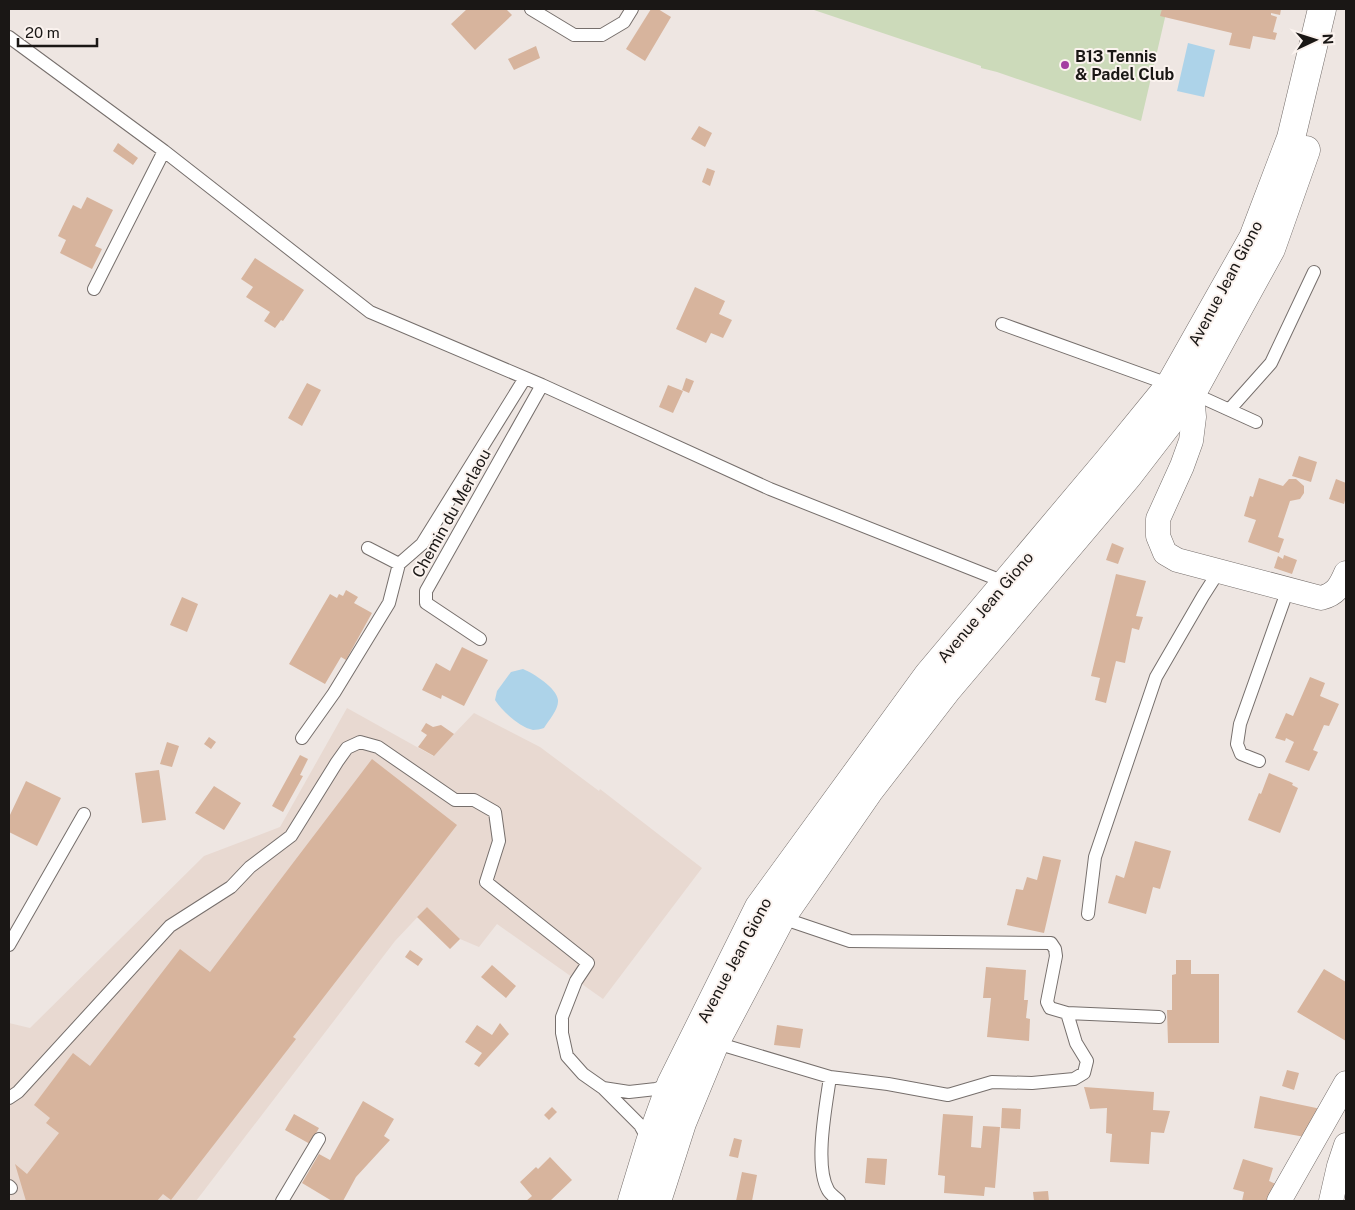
<svg xmlns="http://www.w3.org/2000/svg" width="1355" height="1210" viewBox="0 0 1355 1210" font-family="'Public Sans',sans-serif">
<style>
.built{fill:#e8d9d1}
.green{fill:#ccdaba}
.water{fill:#add3e9}
.building{fill:#d7b49d}
.lines{fill:none;stroke-linecap:round;stroke-linejoin:round}
.service-casing{stroke:#766f6c;stroke-width:14}
.minor-casing{stroke:#766f6c;stroke-width:25}
.secondary-casing{stroke:#766f6c;stroke-width:29}
.service{stroke:#fff;stroke-width:12}
.minor{stroke:#fff;stroke-width:24}
.secondary{stroke:#fff;stroke-width:28}
.poi-dot{fill:#a43da1;stroke:#fbf3ef;stroke-width:2}
.labels{text-anchor:middle;stroke-width:4;stroke-linejoin:round;paint-order:stroke}
.poi-label{font-size:16px;font-weight:bold;fill:#1a1715;stroke:#fbf3ef;text-anchor:start}
.street-label{font-size:16px;fill:#1a1715;stroke:#fbf3ef}
</style>
<rect width="100%" height="100%" fill="#eee6e2"/>
<path class="built" d="M 347,708 L 433,756 L 474,713 L 540,747 L 599,791 L 600,789 L 702,868 L 603,999 L 497,924 L 479,947 L 460,939 L 427,907 L 395,941 L 196,1201 L 9,1201 L 9,1023 L 30,1028 L 204,856 L 280,827 Z"/>
<path class="green" d="M 811,9 L 1167,9 L 1141,121 L 997,72 L 981,68 L 981,66 Z"/>
<path class="water" d="M 1188,43 L 1215,50 L 1204,97 L 1177,91 Z
M 523,669 C 533,673 557,688 558,700 C 559,709 549,720 544,728 C 541,729 536,730 533,730 C 519,727 502,711 495,700 L 497,691 L 511,672 Z"/>
<path class="building" d="M 467,9 L 506,9 L 512,15 L 475,50 L 451,24 Z
M 651,9 L 658,9 L 671,17 L 645,61 L 626,49 Z
M 1162,9 L 1281,9 L 1280,15 L 1271,13 L 1271,15 L 1277,17 L 1273,32 L 1277,33 L 1275,40 L 1253,36 L 1250,49 L 1229,45 L 1232,33 L 1160,16 Z
M 536,46 L 540,58 L 514,70 L 508,59 Z
M 699,126 L 712,133 L 705,147 L 691,139 Z
M 118,143 L 138,158 L 133,165 L 113,151 Z
M 707,168 L 715,171 L 710,186 L 702,182 Z
M 87,197 L 113,210 L 95,246 L 102,249 L 92,269 L 60,253 L 66,240 L 58,236 L 73,205 L 81,209 Z
M 255,258 L 304,290 L 283,321 L 281,320 L 275,328 L 264,321 L 270,312 L 246,297 L 253,287 L 241,279 Z
M 695,287 L 725,301 L 719,314 L 732,320 L 723,338 L 711,333 L 706,343 L 676,329 Z
M 686,378 L 694,381 L 689,393 L 682,390 Z
M 307,383 L 321,390 L 302,426 L 288,418 Z
M 668,385 L 683,391 L 673,413 L 659,407 Z
M 1299,456 L 1317,462 L 1311,482 L 1292,476 Z
M 1259,478 L 1283,486 L 1289,479 L 1296,479 L 1304,486 L 1304,493 L 1300,499 L 1290,501 L 1278,537 L 1284,539 L 1279,553 L 1248,542 L 1256,520 L 1244,516 L 1250,496 L 1253,497 Z
M 1336,479 L 1346,483 L 1346,497 L 1344,504 L 1329,499 Z
M 1112,543 L 1124,548 L 1118,564 L 1106,560 Z
M 1284,555 L 1297,560 L 1292,574 L 1274,568 L 1278,556 L 1283,559 Z
M 1116,574 L 1146,581 L 1136,616 L 1143,617 L 1139,630 L 1132,628 L 1125,663 L 1116,661 L 1106,703 L 1095,700 L 1100,678 L 1091,676 Z
M 346,590 L 358,597 L 354,603 L 372,613 L 346,660 L 341,657 L 325,684 L 289,664 L 330,594 L 337,598 L 339,594 L 343,596 Z
M 182,597 L 198,604 L 187,632 L 170,625 Z
M 462,647 L 488,660 L 464,706 L 442,695 L 441,699 L 422,690 L 436,663 L 450,671 Z
M 1310,677 L 1325,683 L 1320,696 L 1339,704 L 1329,726 L 1324,725 L 1313,750 L 1318,752 L 1309,771 L 1285,762 L 1294,742 L 1286,738 L 1285,741 L 1275,738 L 1286,713 L 1293,716 Z
M 426,723 L 433,727 L 441,725 L 454,734 L 434,756 L 418,747 L 427,735 L 421,731 Z
M 209,737 L 216,742 L 211,749 L 204,744 Z
M 167,742 L 179,746 L 172,767 L 160,764 Z
M 300,755 L 308,759 L 300,775 L 303,776 L 283,812 L 272,806 Z
M 372,759 L 457,825 L 293,1037 L 296,1039 L 171,1200 L 163,1194 L 157,1201 L 26,1201 L 15,1164 L 27,1174 L 59,1133 L 46,1123 L 50,1118 L 34,1105 L 73,1053 L 90,1066 L 180,949 L 210,972 Z
M 159,770 L 166,820 L 142,823 L 135,773 Z
M 1269,773 L 1293,783 L 1292,785 L 1298,788 L 1280,833 L 1248,820 L 1259,793 L 1261,794 Z
M 26,781 L 61,798 L 37,846 L 9,832 L 9,817 Z
M 214,786 L 241,803 L 224,830 L 195,813 Z
M 1135,841 L 1171,851 L 1160,889 L 1153,887 L 1146,914 L 1108,903 L 1116,875 L 1124,878 Z
M 1043,856 L 1061,860 L 1044,933 L 1007,925 L 1016,889 L 1023,890 L 1027,877 L 1037,880 Z
M 427,907 L 460,939 L 450,949 L 417,917 Z
M 410,950 L 423,959 L 418,966 L 405,957 Z
M 1176,960 L 1191,960 L 1191,974 L 1219,974 L 1219,1043 L 1168,1043 L 1167,1010 L 1172,1010 L 1172,975 L 1176,974 Z
M 492,965 L 516,986 L 506,998 L 481,977 Z
M 986,967 L 1026,970 L 1024,1000 L 1028,1000 L 1026,1018 L 1030,1019 L 1029,1041 L 987,1037 L 991,998 L 983,998 Z
M 1324,969 L 1346,982 L 1346,1041 L 1297,1012 Z
M 500,1023 L 509,1034 L 479,1067 L 474,1064 L 482,1053 L 465,1042 L 477,1025 L 492,1035 Z
M 777,1025 L 803,1029 L 800,1048 L 774,1045 Z
M 1287,1070 L 1299,1073 L 1294,1090 L 1282,1086 Z
M 1084,1087 L 1154,1092 L 1153,1110 L 1170,1111 L 1164,1133 L 1151,1132 L 1149,1164 L 1110,1162 L 1112,1134 L 1106,1133 L 1107,1108 L 1090,1109 Z
M 1260,1096 L 1321,1109 L 1305,1137 L 1254,1128 Z
M 363,1101 L 394,1119 L 384,1136 L 390,1140 L 356,1177 L 343,1201 L 332,1201 L 302,1183 L 319,1154 L 330,1160 Z
M 552,1107 L 557,1112 L 549,1120 L 544,1115 Z
M 1002,1108 L 1021,1109 L 1020,1129 L 1001,1128 Z
M 294,1114 L 319,1128 L 310,1144 L 285,1130 Z
M 943,1114 L 973,1116 L 971,1147 L 981,1148 L 983,1126 L 1000,1127 L 995,1188 L 985,1187 L 984,1196 L 944,1193 L 945,1176 L 938,1175 Z
M 734,1138 L 742,1140 L 738,1158 L 729,1156 Z
M 550,1157 L 572,1180 L 550,1201 L 526,1201 L 532,1196 L 520,1182 L 536,1167 L 538,1169 Z
M 867,1158 L 887,1159 L 885,1185 L 865,1183 Z
M 1243,1159 L 1273,1168 L 1269,1181 L 1278,1185 L 1269,1201 L 1242,1201 L 1244,1192 L 1233,1189 Z
M 742,1172 L 757,1175 L 752,1201 L 736,1201 Z
M 1048,1191 L 1049,1201 L 1034,1201 L 1033,1192 Z"/>
<g class="lines">
<g class="service-casing">
<path id="service" d="M 531,9 L 574,35 L 602,35 L 624,22 L 632,9
M 9,37 L 164,151 L 370,312 L 542,385 L 770,489 L 1007,583
M 94,289 L 164,151
M 1002,324 L 1171,385
M 1190,392 L 1256,422
M 1230,409 L 1271,363 L 1314,272
M 368,548 L 399,564 L 422,544 L 525,378
M 480,639 L 426,603 L 426,591 L 542,385
M 302,738 L 334,693 L 389,603 L 399,564
M 1259,761 L 1241,754 L 1237,744 L 1240,724 L 1288,589
M 1088,914 L 1095,857 L 1156,677 L 1203,596 L 1219,571
M 779,917 L 850,941 L 1051,943 L 1055,949 L 1056,956 L 1047,1002 L 1050,1008 L 1067,1013 L 1159,1017
M 9,945 L 84,814
M 713,1042 L 830,1077 L 888,1084 L 948,1095 L 992,1082 L 1032,1083 L 1074,1079 L 1084,1073 L 1087,1061 L 1076,1043 L 1067,1013
M 830,1077 C 826,1106 814,1165 828,1190 C 830,1194 836,1198 839,1201
M 603,1088 L 629,1092 L 656,1089 L 670,1084
M 9,1098 L 18,1092 L 170,926 L 231,887 L 250,867 L 291,836 L 337,762 L 347,748 L 360,742 L 378,747 L 455,800 L 474,800 L 495,812 L 499,841 L 486,882 L 588,963 L 576,981 L 562,1017 L 562,1033 L 567,1056 L 583,1074 L 603,1088 L 640,1125 L 649,1141
M 9,1186 L 11,1188
M 282,1201 L 319,1139"/>
</g>
<g class="minor-casing">
<path id="minor" d="M 1192,393 L 1194,417 L 1191,441 L 1182,466 L 1158,519 L 1158,536 L 1165,553 L 1177,560 L 1321,598 C 1336,594 1340,587 1346,573
M 1279,1201 L 1346,1083
M 1331,1201 L 1339,1166 L 1346,1145"/>
</g>
<g class="secondary-casing">
<path id="secondary" d="M 632,1201 L 650,1142 L 671,1084 L 759,907 L 928,675 L 1108,461 L 1170,385 L 1253,238 L 1291,138 L 1322,9
M 657,1201 L 682,1123 L 715,1043 L 781,918 L 869,791 L 947,690 L 1128,476 L 1192,393 L 1271,249 L 1306,150"/>
</g>
<use href="#service" class="service"/>
<use href="#minor" class="minor"/>
<use href="#secondary" class="secondary"/>
</g>
<circle class="poi-dot" cx="1065" cy="65" r="5"/>
<g class="labels">
<g class="poi-label">
<text x="1075" y="62">B13 Tennis<tspan x="1075" dy="18">&amp; Padel Club</tspan></text>
</g>
<g class="street-label">
<text transform="translate(1225 283) rotate(-62)" y="6">Avenue Jean Giono</text>
<text transform="translate(451 513) rotate(-61)" y="6">Chemin du Merlaou</text>
<text transform="translate(985 607) rotate(-50)" y="6">Avenue Jean Giono</text>
<text transform="translate(734 960) rotate(-62)" y="6">Avenue Jean Giono</text>
</g>
</g>
<rect width="1355" height="1210" fill="none" stroke="#1a1715" stroke-width="20"/>
<g transform="translate(1315 40) rotate(86)" stroke="#fbf3ef" stroke-width="4" paint-order="stroke">
<path d="M0-4L9 19L0 12L-9 19Z" fill="#1a1715"/>
<text y="-8" font-size="14" font-weight="bold" text-anchor="middle" fill="#1a1715">N</text>
</g>
<path d="M18 38v8h79v-8" fill="none" stroke="#1a1715" stroke-width="2.5"/>
<text x="25" y="38" font-size="15" fill="#1a1715" stroke="#fbf3ef" stroke-width="4" paint-order="stroke">20 m</text>
</svg>
